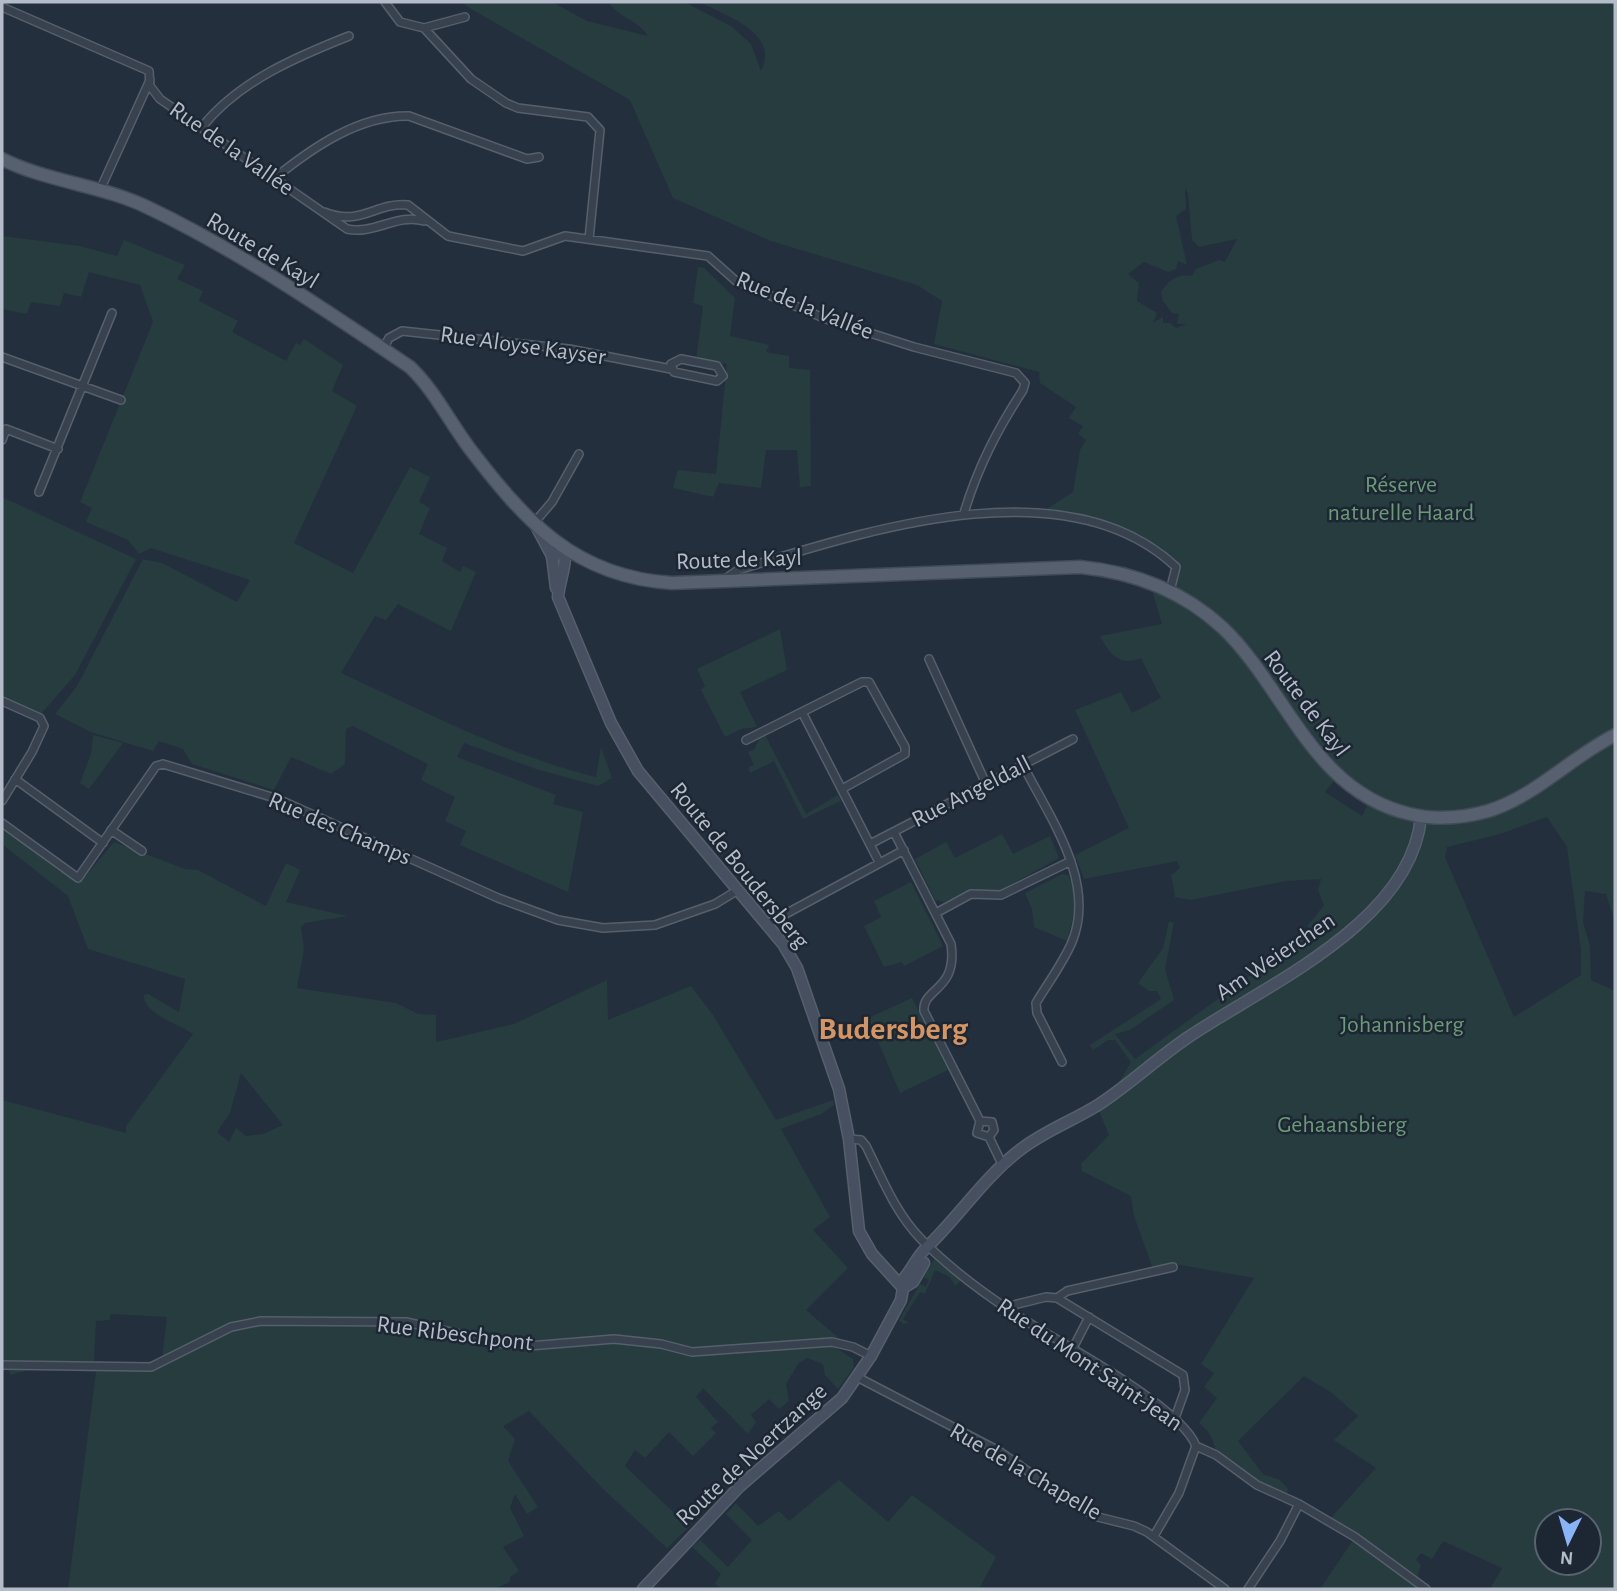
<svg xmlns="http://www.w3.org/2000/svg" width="1617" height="1591" viewBox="0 0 1617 1591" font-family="'Alegreya Sans',sans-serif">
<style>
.green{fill:#263c3f;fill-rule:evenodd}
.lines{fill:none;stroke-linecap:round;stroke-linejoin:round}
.minor-casing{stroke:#565f6c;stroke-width:10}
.secondary-casing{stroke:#565f6c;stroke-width:13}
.primary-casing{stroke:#414a57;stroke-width:15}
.minor{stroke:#38414e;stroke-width:7}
.secondary{stroke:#465061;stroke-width:10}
.primary{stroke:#56606e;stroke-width:12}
.labels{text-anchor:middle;stroke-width:5;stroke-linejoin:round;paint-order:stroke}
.street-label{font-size:24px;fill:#b4bcc9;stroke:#1d2633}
.park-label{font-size:24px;fill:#6b9a76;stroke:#1d2633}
.district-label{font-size:32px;font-weight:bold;fill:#d59563;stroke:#1d2633}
</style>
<rect width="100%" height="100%" fill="#242f3e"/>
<path class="green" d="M 463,2 L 552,2 L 587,21 L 648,36 C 638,20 618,17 608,2 L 684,2 L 731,26 L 751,44 L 761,71 C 780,33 727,16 699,2 L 1615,2 L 1615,921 L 1606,894 L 1585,891 L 1583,922 L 1590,946 L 1591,980 L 1615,991 L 1614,1589 L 1490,1589 L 1502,1568 L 1443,1541 L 1432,1559 L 1421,1553 L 1416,1560 L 1421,1565 L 1416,1581 L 1328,1521 L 1376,1468 L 1334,1440 L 1358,1416 L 1332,1393 L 1304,1376 L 1238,1441 L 1263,1474 L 1280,1480 L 1288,1489 L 1286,1498 L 1238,1472 L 1216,1455 C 1216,1443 1209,1430 1199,1423 L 1217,1398 L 1204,1387 L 1214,1373 L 1201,1364 L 1254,1278 L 1175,1264 L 1153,1269 L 1134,1216 L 1131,1196 L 1082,1171 L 1081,1164 L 1109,1135 L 1097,1106 L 1111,1096 L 1131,1062 L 1115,1040 L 1108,1040 L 1093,1050 L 1090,1045 L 1161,999 L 1157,991 L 1149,991 L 1138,983 L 1163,948 L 1169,922 L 1174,922 L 1165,969 L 1174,1000 L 1130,1030 L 1115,1034 L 1135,1059 L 1312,931 L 1307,927 L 1324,905 L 1318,890 L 1321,879 L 1286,881 L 1191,900 L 1175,897 L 1171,875 L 1180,868 L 1177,861 L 1084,879 L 1075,855 L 1129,828 L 1075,710 L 1121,692 L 1132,713 L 1161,698 L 1141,658 C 1119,667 1110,654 1100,636 L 1162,624 L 1152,590 L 1167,597 L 1177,561 C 1132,531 1099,516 1045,510 L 1073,492 L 1080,450 L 1086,440 L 1078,434 L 1083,426 L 1069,418 L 1076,407 L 1040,383 L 1039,372 L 934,344 L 942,301 L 917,285 L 771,241 L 673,198 L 630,100 L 466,6 ZM 1185,188 L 1188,194 L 1192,240 L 1199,247 L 1237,239 L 1225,262 L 1219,260 L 1196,269 L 1192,276 C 1177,274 1169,280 1161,292 L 1163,301 L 1172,313 L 1179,314 L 1177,324 L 1187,324 L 1176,328 L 1170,323 L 1163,323 L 1163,317 L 1153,323 L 1157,313 L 1137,301 L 1139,283 L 1128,274 L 1144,262 L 1168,272 L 1176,269 L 1178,261 L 1187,265 L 1176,216 L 1186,209 ZM 1337,777 L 1370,800 L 1362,816 L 1325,792 ZM 1547,817 L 1567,847 L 1581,951 L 1581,975 L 1514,1017 L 1445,857 L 1447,847 L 1500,834 ZM 1547,1521 L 1589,1521 L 1589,1563 L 1547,1563 Z
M 2,236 L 80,246 L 117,256 L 124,240 L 185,265 L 177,279 L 203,291 L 199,301 L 238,321 L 232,332 L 286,361 L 296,343 L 300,345 L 304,339 L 343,365 L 332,391 L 357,406 L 294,543 L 353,573 L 410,467 L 430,477 L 419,502 L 430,508 L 419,534 L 447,548 L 442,561 L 460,572 L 463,566 L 476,572 L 451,631 L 398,604 L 386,620 L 375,616 L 341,673 C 424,711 507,755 596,777 L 601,747 L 612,778 L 598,786 L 536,769 L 464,743 L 457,757 L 556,795 L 553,804 L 583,812 L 568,892 L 460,845 L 466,831 L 445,821 L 455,797 L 421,780 L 428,764 L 353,726 L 346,729 L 345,764 L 331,774 L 291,757 L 274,790 L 192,764 L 183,749 L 159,741 L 153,751 L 91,732 L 55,714 L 77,686 L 143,559 L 162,563 L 237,602 L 250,580 L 151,548 L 139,554 L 128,540 L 86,522 L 92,508 L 80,502 L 153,322 L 140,285 L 89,272 L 81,297 L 64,293 L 60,306 L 31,302 L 27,314 L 2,309 Z
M 698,267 L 704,268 L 735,298 L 730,336 L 769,345 L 766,352 L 789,356 L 789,368 L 810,370 L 811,486 L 800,487 L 797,450 L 766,450 L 761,488 L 719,483 L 713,497 L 673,488 L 678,470 L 716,474 L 727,364 L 696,360 L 703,306 L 693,303 Z
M 2,497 L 136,559 L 75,675 L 41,714 L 2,696 Z
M 780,629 L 787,670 L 740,692 L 757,727 L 741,729 L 725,737 L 701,690 L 705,686 L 697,669 Z
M 93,735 L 123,743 L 89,789 L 80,783 L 91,754 Z
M 765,735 L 806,814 L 838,795 L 841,801 L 803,819 L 774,761 L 750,773 L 748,768 L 754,765 L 748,752 L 754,750 L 760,737 Z
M 2,830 L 38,852 L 60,872 L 68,870 L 82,880 L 114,842 L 185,869 L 198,870 L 266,906 L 286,863 L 300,870 L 286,902 L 347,916 L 305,923 L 301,927 L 304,949 L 297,988 L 396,1003 L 418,1014 L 436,1015 L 436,1042 L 514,1024 L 607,980 L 608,1020 L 691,986 L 713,1015 L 776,1120 L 833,1100 L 834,1105 L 821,1114 L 781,1129 L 830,1217 L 813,1230 L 848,1268 L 806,1310 L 840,1339 L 729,1350 L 729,1353 L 833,1346 L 853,1359 L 854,1367 L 838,1389 L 825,1375 L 823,1364 L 807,1358 L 798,1364 L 786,1384 L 789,1401 L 779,1409 L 769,1399 L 751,1415 L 756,1422 L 748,1434 L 703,1388 L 696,1397 L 718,1422 L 711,1428 L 716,1433 L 693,1456 L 669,1432 L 645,1458 L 635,1450 L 625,1466 L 689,1527 L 667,1548 L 603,1489 L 529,1411 L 503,1426 L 515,1439 L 508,1461 L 538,1507 L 527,1514 L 515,1494 L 510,1508 L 524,1536 L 503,1547 L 519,1571 L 510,1577 L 510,1582 L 494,1589 L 68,1589 L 96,1372 L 31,1369 L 11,1375 L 8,1370 L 2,1371 L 2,1100 L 126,1133 L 126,1126 L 193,1034 C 179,1024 143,1014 144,995 L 148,994 L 179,1012 L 185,979 L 88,949 L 68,896 L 2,844 ZM 241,1073 L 283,1125 L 263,1134 L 246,1136 L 236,1128 L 229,1142 L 217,1132 L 230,1113 ZM 111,1314 L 167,1317 L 162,1359 L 132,1364 L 94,1361 L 96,1321 L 110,1320 ZM 400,1318 L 504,1343 L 610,1341 L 537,1349 L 508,1348 L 386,1320 Z
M 1002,834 L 1013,854 L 1050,836 L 1059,858 L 1001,890 L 970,890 L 944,902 L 935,900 L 915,859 L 946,842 L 955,858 Z
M 1062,874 L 1068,875 C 1079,897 1073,919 1067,941 L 1034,927 L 1032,909 L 1025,893 Z
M 911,882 L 943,946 L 904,966 L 902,962 L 884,967 L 864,926 L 881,917 L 874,901 Z
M 912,998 L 948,1070 L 900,1093 L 868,1018 Z
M 935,1258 L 961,1280 L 955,1286 L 950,1277 L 935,1270 L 925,1294 L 920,1292 L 903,1319 L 909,1323 L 903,1324 L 899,1320 L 920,1284 L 926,1287 L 929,1280 L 923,1277 Z
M 839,1480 L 888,1522 L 912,1495 L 996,1557 L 979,1589 L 721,1589 L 715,1583 L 721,1574 L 692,1547 L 700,1540 L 728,1567 L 752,1540 L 726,1514 L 736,1503 L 758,1526 L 779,1511 L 789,1521 Z
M 1353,1540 L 1419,1589 L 1320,1589 Z"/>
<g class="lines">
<g class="minor-casing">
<path id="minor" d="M 385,2 L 400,22 L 424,28 L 471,79 L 506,103 L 518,108 L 588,117 L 600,130 L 589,239
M 2,7 L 149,71 L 150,86 L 160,99 L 347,229 C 374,235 397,213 424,221
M 424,28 L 465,17
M 202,127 C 239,81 296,57 349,36
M 276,177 C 312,148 359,115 409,116 L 527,159 L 539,157
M 100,190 L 150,80
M 324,212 C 361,227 375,202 408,205 L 448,236 L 523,251 L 565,236 L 708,256 L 736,281 L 826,319 L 914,347 L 1016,373 L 1025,383 L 1023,390 C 997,430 978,467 964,513
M 383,349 L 389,338 L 402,331 L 569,349 L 671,369
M 2,357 L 121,400
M 681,359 L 717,366 L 723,376 L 717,381 L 674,372 L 671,364 Z
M 2,440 L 6,429 L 58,449
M 39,492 L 112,313
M 534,523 L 552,502 L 579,454
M 725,579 L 738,570 C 863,532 1066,463 1176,567 L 1170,591
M 929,659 L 986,784
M 2,701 L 40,718 L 44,726 L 32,752 L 2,801
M 746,740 L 802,712
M 1023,765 C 1049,817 1097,881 1072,942 C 1063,963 1048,983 1036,1003 L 1037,1013 L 1062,1062
M 15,779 L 103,843
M 842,789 L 905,754 L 905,747 L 869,682 L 862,682 L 802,712 L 879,862
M 2,823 L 78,878 L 156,766 L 163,764 L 278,799 L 498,898 L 558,920 L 603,928 L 655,925 L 715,904 L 738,890
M 111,830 L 142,851
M 894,832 L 951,944 C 958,991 922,988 924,1011 L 980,1121 L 977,1133 L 989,1137 L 994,1130 L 992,1122 L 980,1121
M 870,844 L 1073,739
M 936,913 L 971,894 L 1001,895 L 1071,861
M 767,924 L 904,850
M 989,1137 L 1002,1164
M 849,1139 L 861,1140 L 866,1146 C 882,1178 895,1212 920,1238 C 954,1273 998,1304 1039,1329 C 1076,1351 1182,1409 1196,1446
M 1057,1298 L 1183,1375 L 1185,1390 L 1175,1418
M 1005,1307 L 1046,1297 L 1057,1298 L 1067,1291 L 1173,1267
M 1073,1348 L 1089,1317
M 2,1365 L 151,1367 L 231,1327 L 261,1321 L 406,1322 L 504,1344 L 529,1346 L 614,1339 L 661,1344 L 692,1352 L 832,1342 L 853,1347 L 871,1356
M 859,1378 L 999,1451 L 1080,1508 L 1098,1517 L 1134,1526 L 1147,1532 L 1225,1589
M 1196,1446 L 1216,1455 L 1257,1485 L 1299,1504 L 1355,1537 L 1426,1589
M 1154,1536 L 1179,1493 L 1196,1446
M 1248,1589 L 1280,1541 L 1299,1504"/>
</g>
<g class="secondary-casing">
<path id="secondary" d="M 537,528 L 552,556 L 556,588
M 552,558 L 565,550 C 567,565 559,582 558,597 L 611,723 L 638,771 L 783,944 L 797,968 L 839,1089 L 849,1139 L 859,1231 L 872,1254 L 903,1288
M 900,1283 C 910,1273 916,1258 925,1249 C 959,1217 985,1175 1024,1147 C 1047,1130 1074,1120 1098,1105 C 1129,1085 1156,1059 1187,1038 C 1265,985 1411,923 1421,817
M 643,1589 L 739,1487 L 842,1398 L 871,1356 L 901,1300 L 903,1288 L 913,1282 L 924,1263"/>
</g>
<g class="primary-casing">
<path id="primary" d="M 2,159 C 48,182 102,185 149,208 C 239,251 327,311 410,367 C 435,391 449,421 470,449 C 526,522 575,577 672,583 L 1080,567 C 1133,572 1183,591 1223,628 C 1287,690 1313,792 1410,814 C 1435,820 1463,818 1488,811 C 1536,796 1571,757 1615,735"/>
</g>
<use href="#minor" class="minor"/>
<use href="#secondary" class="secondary"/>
<use href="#primary" class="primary"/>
</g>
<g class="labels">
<g class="street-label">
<text transform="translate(232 148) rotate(35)" y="8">Rue de la Vallée</text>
<text transform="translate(263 250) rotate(31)" y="8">Route de Kayl</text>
<text transform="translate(805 305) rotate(22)" y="8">Rue de la Vallée</text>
<text transform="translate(523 345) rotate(8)" y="8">Rue Aloyse Kayser</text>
<text transform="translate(739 559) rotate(-2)" y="8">Route de Kayl</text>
<text transform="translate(1307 703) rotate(53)" y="8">Route de Kayl</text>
<text transform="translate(971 791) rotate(-27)" y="8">Rue Angeldall</text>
<text transform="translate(340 828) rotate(23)" y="8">Rue des Champs</text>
<text transform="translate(740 865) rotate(51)" y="8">Route de Boudersberg</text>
<text transform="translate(1275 956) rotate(-34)" y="8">Am Weierchen</text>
<text transform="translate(455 1333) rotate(7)" y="8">Rue Ribeschpont</text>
<text transform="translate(1090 1364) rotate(34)" y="8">Rue du Mont Saint-Jean</text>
<text transform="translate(751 1454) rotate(-43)" y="8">Route de Noertzange</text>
<text transform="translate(1026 1471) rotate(30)" y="8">Rue de la Chapelle</text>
</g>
<g class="park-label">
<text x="1401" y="492">Réserve<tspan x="1401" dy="28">naturelle Haard</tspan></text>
<text x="1402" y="1032">Johannisberg</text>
<text x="1342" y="1132">Gehaansbierg</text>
</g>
<g class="district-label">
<text x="893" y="1039">Budersberg</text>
</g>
</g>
<rect width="1617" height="1591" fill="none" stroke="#b4bcc9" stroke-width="7"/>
<g transform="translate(1568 1542) rotate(185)"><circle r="33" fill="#1d2633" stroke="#59626f" stroke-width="2"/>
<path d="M0-5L12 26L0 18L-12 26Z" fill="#8ab4f8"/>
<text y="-10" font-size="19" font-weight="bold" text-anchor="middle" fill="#b4bcc9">N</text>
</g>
</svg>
